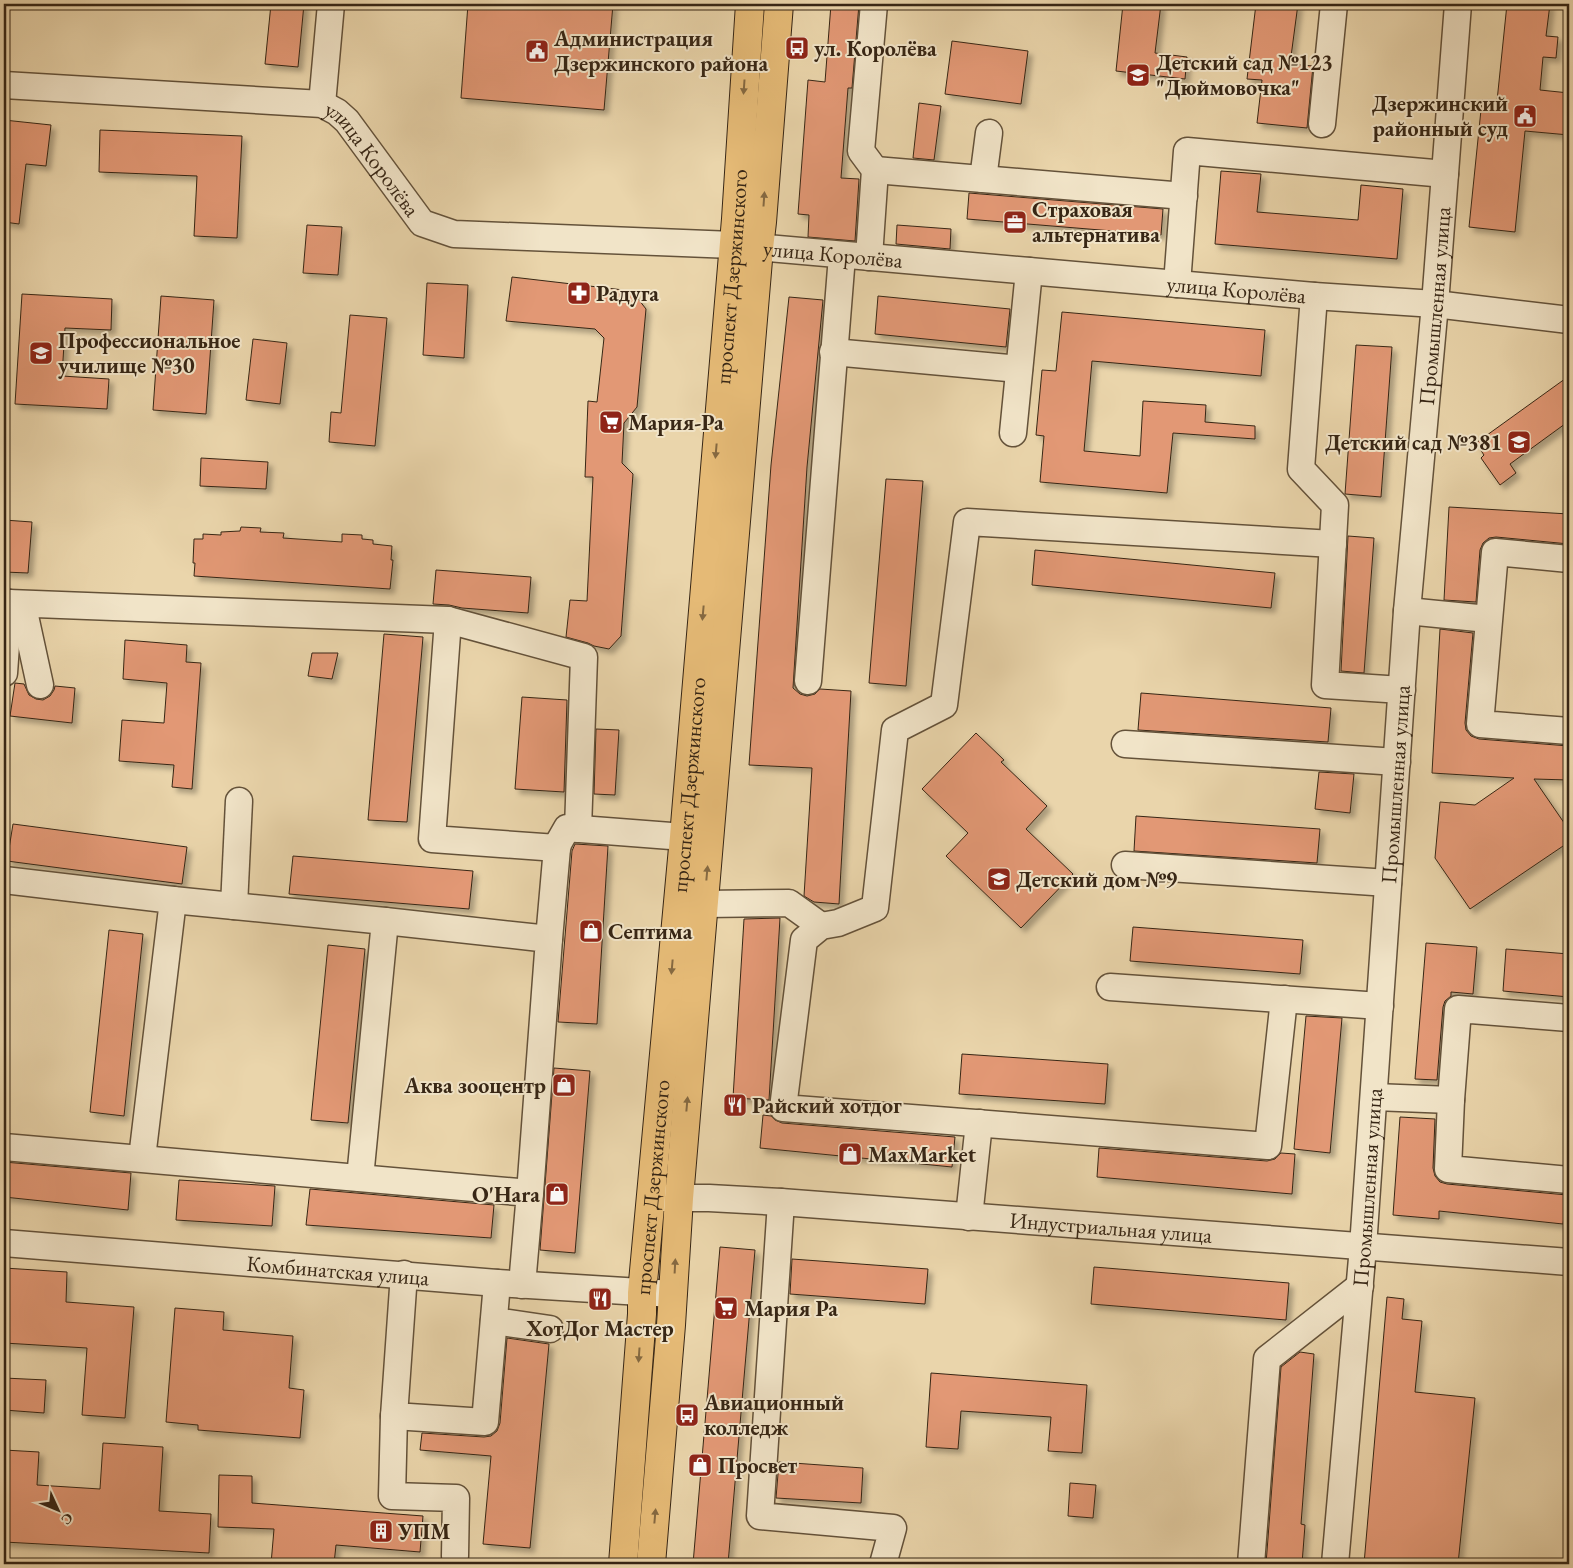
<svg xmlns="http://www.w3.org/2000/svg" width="1573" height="1568" viewBox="0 0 1573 1568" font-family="'EB Garamond',serif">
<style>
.building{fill:#e29874;stroke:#372615;filter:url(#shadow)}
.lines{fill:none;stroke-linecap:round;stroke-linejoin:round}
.minor-casing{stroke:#64523a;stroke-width:29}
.major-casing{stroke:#372615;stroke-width:30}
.minor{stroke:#f1e4c8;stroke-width:26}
.major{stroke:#e5ba76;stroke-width:28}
.oneway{fill:#856941}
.labels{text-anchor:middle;stroke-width:4;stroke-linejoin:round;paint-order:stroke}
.poi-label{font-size:22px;font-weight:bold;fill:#372615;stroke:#f1e4c8;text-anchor:start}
.street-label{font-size:22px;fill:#372615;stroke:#f1e4c8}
</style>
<defs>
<filter id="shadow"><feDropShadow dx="4.5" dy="4.5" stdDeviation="2.5" flood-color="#0004"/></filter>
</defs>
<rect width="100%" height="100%" fill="#ead5ab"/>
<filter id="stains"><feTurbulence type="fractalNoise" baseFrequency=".004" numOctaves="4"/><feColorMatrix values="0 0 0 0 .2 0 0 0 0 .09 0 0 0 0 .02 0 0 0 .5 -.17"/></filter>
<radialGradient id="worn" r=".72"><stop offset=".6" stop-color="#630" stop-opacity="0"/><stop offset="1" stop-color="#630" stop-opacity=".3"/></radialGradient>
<path class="building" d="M 271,4 L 304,4 L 298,67 L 265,64 Z
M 468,4 L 613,4 L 604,110 L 461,98 Z
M 831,4 L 859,4 L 852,88 L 848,88 L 841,178 L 859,179 L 855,241 L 808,237 L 809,215 L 798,214 L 808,80 L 825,82 Z
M 1123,4 L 1161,4 L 1155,53 L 1187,57 L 1185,79 L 1116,71 Z
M 1256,4 L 1298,4 L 1290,64 L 1313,66 L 1307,128 L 1257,123 L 1262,80 L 1247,79 Z
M 1507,4 L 1550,4 L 1546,36 L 1558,37 L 1556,58 L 1543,57 L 1540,90 L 1569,93 L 1569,135 L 1525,131 L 1515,232 L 1469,227 L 1482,100 L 1497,101 Z
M 952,41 L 1028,51 L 1021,104 L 945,94 Z
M 919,103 L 941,106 L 934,160 L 913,158 Z
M 4,120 L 51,125 L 46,166 L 26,164 L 19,224 L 4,222 Z
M 100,130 L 242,136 L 237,238 L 194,236 L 197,176 L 99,172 Z
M 1221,171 L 1261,174 L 1257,212 L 1358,220 L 1361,185 L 1403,189 L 1397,259 L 1215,244 Z
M 969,193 L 1163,209 L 1161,235 L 967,219 Z
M 307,225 L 342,227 L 338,275 L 303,273 Z
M 897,225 L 951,229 L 950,249 L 896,244 Z
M 512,277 L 632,291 L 646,309 L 637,407 L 624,423 L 622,463 L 633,474 L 621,636 L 609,649 L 594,646 L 588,643 L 566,637 L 570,600 L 587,601 L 593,477 L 585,477 L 588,401 L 597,402 L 604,338 L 595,329 L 506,321 Z
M 427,283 L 468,285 L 464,358 L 423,355 Z
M 22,294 L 112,299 L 111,330 L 65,328 L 62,376 L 109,379 L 107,409 L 15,404 Z
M 161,296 L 214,300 L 206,414 L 153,410 Z
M 878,296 L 1010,309 L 1006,347 L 875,334 Z
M 789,297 L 823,300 L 807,467 L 793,688 L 800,694 L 807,696 L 815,694 L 820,689 L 851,691 L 839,904 L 814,902 L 804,896 L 812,768 L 749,765 L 771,465 Z
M 1062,312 L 1265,330 L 1261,376 L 1092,361 L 1084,451 L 1140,456 L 1143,401 L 1206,405 L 1205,422 L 1255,426 L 1255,439 L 1173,433 L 1167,493 L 1040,482 L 1044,436 L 1036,435 L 1042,370 L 1056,371 Z
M 350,315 L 387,318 L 375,446 L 329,442 L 331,412 L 341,413 Z
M 253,339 L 287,343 L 280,404 L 246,400 Z
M 1356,345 L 1392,347 L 1381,497 L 1345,494 Z
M 1569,376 L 1569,421 L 1510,464 L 1516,473 L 1500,485 L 1481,458 L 1484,455 L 1476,443 Z
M 201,458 L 268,462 L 266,489 L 200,486 Z
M 886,479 L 923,481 L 906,686 L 869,683 Z
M 1449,507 L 1569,514 L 1569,544 L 1496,537 L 1489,538 L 1483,543 L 1480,550 L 1476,602 L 1444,600 Z
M 4,520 L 32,522 L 28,573 L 4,572 Z
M 241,527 L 261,528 L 260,532 L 284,533 L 283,538 L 342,542 L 342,534 L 362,535 L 362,539 L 373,540 L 373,544 L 392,546 L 391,560 L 393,560 L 390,589 L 194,576 L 195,563 L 193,563 L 194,539 L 203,539 L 203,534 L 221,535 L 221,532 L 240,531 Z
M 1348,536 L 1374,538 L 1364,673 L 1341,671 Z
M 1035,550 L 1275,573 L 1271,608 L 1032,585 Z
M 436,570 L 531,577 L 528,613 L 462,608 L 449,605 L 433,604 Z
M 1440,629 L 1473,633 L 1465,723 L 1466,730 L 1471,736 L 1479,739 L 1569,746 L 1569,780 L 1534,779 L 1569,830 L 1569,842 L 1470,909 L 1435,858 L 1440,802 L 1475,805 L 1514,778 L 1432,773 Z
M 384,634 L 423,637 L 407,822 L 368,820 Z
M 125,640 L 187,645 L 186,662 L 201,663 L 192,789 L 172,787 L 174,765 L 119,761 L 122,720 L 164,723 L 167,683 L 123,679 Z
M 312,653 L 338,653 L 332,679 L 308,676 Z
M 15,683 L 24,684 L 29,695 L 36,699 L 43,700 L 50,696 L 54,690 L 55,686 L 75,688 L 72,723 L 10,716 Z
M 1141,693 L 1331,708 L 1328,742 L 1138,730 Z
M 522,697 L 567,700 L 564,792 L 515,789 Z
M 596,729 L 619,730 L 615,795 L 594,794 Z
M 976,733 L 1004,760 L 1001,762 L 1047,806 L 1026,829 L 1073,874 L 1021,928 L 946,856 L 968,833 L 922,789 Z
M 1319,772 L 1354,774 L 1350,813 L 1315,809 Z
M 1136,816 L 1320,829 L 1317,863 L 1134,851 Z
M 13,824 L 187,847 L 182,884 L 7,861 Z
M 575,844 L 608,846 L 597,1024 L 558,1022 L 572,851 Z
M 293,856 L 473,871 L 469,909 L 289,894 Z
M 780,918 L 769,1100 L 733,1098 L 744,919 Z
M 1133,927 L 1303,940 L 1300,974 L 1130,961 Z
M 109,930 L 143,934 L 124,1116 L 90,1112 Z
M 1426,943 L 1477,947 L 1473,994 L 1451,992 L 1451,996 L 1445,1001 L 1443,1007 L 1437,1080 L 1415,1079 Z
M 328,945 L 365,949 L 348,1123 L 311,1120 Z
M 1506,949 L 1569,954 L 1569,997 L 1503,991 Z
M 1306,1016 L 1342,1018 L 1330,1153 L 1294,1149 Z
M 962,1054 L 1108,1064 L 1105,1104 L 959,1094 Z
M 554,1068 L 590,1071 L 575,1253 L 540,1250 Z
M 763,1115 L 771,1116 L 775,1120 L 782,1123 L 955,1137 L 952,1167 L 760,1148 Z
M 1400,1117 L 1435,1119 L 1433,1168 L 1435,1176 L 1440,1182 L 1447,1184 L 1567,1195 L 1563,1224 L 1439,1211 L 1439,1219 L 1393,1215 Z
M 1099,1148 L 1267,1161 L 1275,1159 L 1281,1153 L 1295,1154 L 1292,1194 L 1097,1177 Z
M 4,1162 L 131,1173 L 128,1210 L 4,1197 Z
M 179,1180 L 275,1186 L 272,1226 L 176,1220 Z
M 310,1189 L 494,1205 L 491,1238 L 306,1225 Z
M 720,1247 L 755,1250 L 728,1564 L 693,1564 Z
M 792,1259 L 928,1269 L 925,1304 L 790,1294 Z
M 1094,1267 L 1289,1283 L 1286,1320 L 1091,1304 Z
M 4,1268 L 67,1272 L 66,1302 L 134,1307 L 125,1418 L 82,1415 L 87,1348 L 4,1343 Z
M 1387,1297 L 1404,1299 L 1402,1319 L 1422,1321 L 1415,1392 L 1475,1398 L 1458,1564 L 1364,1564 Z
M 175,1308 L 224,1312 L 223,1330 L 293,1336 L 289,1388 L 304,1390 L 300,1438 L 198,1430 L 198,1425 L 166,1422 Z
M 507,1338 L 549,1344 L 530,1548 L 483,1544 L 491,1456 L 420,1450 L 422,1433 L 484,1437 L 491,1436 L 497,1431 L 500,1423 Z
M 1300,1352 L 1314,1354 L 1301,1524 L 1305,1525 L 1302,1564 L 1266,1564 L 1281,1367 Z
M 931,1373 L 1087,1385 L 1082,1453 L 1048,1451 L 1051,1417 L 961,1411 L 958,1449 L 926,1447 Z
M 4,1378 L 46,1380 L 44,1413 L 4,1410 Z
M 103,1443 L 163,1447 L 159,1511 L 211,1514 L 209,1553 L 4,1542 L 4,1450 L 39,1452 L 37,1485 L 100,1489 Z
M 779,1462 L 863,1468 L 861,1503 L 776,1498 Z
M 219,1475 L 252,1476 L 252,1503 L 423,1516 L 420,1552 L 336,1545 L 334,1564 L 271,1564 L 274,1529 L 218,1527 Z
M 1070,1483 L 1096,1485 L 1093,1518 L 1068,1516 Z"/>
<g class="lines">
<g class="minor-casing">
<g id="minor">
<path id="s1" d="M 4,85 L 322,104 L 337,112 L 347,121 L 422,223 L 454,234 L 733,245 L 1314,296 L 1435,304 L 1569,320"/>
<path d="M 322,104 L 331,4"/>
<path d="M 1322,124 L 1334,4"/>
<path d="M 875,170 L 1184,196"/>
<path d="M 983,179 L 989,133"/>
<path d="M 869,257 L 875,170 L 861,151 L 874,4"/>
<path d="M 1177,284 L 1187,151 L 1445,174"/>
<path d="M 1314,296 L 1301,469 L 1335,505 L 1325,685 L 1402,690"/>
<path d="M 833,352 L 1019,369"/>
<path d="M 1013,433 L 1029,271"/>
<path d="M 1569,559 L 1495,552 L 1480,724 L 1569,731"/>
<path d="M 4,602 L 9,603 L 4,673"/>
<path d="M 1407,611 L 1488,619"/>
<path d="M 448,620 L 584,657 L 578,829"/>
<path d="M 808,681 L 842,256"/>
<path d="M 40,685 L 25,616 L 9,603 L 448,620 L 432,839 L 557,848"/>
<path d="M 1125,744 L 1397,762"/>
<path d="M 1125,865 L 1388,883"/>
<path d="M 4,880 L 173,900 L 142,1158"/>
<path d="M 173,900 L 385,921 L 360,1178"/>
<path d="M 704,904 L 789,903 L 821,926"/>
<path d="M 234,906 L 239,801"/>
<path d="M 385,921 L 549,939 L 530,1193"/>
<path d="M 549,939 L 557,848 L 559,842 L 567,828 L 684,837"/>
<path d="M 1110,987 L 1380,1006"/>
<path d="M 1284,999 L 1268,1146 L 783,1108 L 804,940 L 821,926 L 838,923 L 875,908 L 895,730 L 944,705 L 967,522 L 1333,544"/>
<path d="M 1569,1018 L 1458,1009 L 1451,1100 L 1448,1169 L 1569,1180"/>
<path d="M 1374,1097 L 1451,1100"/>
<path d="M 4,1147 L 530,1193 L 522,1285"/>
<path id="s2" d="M 657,1198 L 709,1198 L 781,1202 L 1569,1262"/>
<path d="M 781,1202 L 760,1516 L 893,1528 L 883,1564"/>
<path d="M 969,1217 L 979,1123"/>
<path id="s3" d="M 4,1243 L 497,1283 L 673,1294"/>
<path d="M 404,1274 L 394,1416 L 485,1422 L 497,1283"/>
<path d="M 494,1321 L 550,1329"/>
<path d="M 394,1416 L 392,1496 L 456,1498 L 455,1556"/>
<path d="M 1251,1564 L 1267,1359 L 1360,1286"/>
<path id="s4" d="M 1335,1564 L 1363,1247 L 1407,611 L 1435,304 L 1458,4"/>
</g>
</g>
<g class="major-casing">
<g id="major">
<path id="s5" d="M 623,1564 L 642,1314 L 642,1293 L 684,837 L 736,219 L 750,4"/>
<path d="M 651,1564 L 671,1325 L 679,1198 L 759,248 L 762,222 L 779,4"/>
</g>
</g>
<use href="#minor" class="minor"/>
<use href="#major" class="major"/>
</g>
<defs><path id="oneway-solid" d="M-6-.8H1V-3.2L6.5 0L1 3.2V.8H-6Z" transform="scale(1.25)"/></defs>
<g class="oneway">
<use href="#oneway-solid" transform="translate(744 87) rotate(94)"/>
<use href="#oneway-solid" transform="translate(764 199) rotate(-86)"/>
<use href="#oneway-solid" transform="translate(716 451) rotate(95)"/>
<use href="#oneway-solid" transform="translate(703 613) rotate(95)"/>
<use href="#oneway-solid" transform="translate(707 873) rotate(-85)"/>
<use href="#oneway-solid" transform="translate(672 967) rotate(95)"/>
<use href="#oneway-solid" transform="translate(687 1104) rotate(-85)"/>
<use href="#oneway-solid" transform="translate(675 1266) rotate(-87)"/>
<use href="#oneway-solid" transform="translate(639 1355) rotate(94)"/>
<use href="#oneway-solid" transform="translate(655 1516) rotate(-85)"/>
</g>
<defs>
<g id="bus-square" transform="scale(1.25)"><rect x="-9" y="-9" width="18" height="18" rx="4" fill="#8f2418" stroke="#f1e4c8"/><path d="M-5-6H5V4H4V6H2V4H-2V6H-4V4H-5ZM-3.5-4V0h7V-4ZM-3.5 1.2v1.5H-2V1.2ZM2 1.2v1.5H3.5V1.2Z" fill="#fff"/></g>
<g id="civic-square" transform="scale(1.25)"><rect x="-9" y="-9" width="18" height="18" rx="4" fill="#8f2418" stroke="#f1e4c8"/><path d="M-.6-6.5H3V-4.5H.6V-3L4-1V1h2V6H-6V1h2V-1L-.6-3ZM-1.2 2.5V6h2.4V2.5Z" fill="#fff"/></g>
<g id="school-square" transform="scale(1.25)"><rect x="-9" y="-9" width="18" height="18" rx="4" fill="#8f2418" stroke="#f1e4c8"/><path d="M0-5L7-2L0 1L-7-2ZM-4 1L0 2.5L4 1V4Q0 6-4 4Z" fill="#fff"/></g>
<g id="office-square" transform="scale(1.25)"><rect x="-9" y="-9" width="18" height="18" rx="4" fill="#8f2418" stroke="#f1e4c8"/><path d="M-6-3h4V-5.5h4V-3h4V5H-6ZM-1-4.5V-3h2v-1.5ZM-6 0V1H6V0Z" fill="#fff"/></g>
<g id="pharmacy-square" transform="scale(1.25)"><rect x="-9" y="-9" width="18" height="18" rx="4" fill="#8f2418" stroke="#f1e4c8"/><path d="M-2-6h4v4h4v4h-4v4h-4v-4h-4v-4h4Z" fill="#fff"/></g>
<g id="university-square" transform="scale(1.25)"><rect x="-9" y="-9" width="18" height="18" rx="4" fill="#8f2418" stroke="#f1e4c8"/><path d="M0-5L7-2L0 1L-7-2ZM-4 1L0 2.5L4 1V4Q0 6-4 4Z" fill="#fff"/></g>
<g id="supermarket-square" transform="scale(1.25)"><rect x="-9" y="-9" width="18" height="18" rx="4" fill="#8f2418" stroke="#f1e4c8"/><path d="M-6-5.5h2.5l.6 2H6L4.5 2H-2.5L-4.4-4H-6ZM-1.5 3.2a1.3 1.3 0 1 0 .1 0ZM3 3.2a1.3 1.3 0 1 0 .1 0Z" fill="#fff"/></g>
<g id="shop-square" transform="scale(1.25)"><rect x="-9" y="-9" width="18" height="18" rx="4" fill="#8f2418" stroke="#f1e4c8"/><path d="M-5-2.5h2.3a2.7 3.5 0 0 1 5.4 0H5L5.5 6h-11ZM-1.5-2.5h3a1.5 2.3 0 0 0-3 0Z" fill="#fff"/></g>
<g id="restaurant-square" transform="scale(1.25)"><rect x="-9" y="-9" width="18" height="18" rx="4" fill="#8f2418" stroke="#f1e4c8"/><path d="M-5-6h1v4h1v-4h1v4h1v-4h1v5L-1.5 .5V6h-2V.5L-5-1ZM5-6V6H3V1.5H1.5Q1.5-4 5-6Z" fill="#fff"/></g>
<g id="building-square" transform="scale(1.25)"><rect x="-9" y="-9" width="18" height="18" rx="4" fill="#8f2418" stroke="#f1e4c8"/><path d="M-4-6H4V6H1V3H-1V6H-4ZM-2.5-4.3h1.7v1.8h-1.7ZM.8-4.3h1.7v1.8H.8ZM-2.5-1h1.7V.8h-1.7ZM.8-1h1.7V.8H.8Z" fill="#fff"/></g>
</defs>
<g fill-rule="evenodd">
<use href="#bus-square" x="797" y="48"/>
<use href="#civic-square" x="537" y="51"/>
<use href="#school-square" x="1138" y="75"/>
<use href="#civic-square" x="1525" y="116"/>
<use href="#office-square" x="1015" y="222"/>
<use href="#pharmacy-square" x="579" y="293"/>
<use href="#university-square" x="41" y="353"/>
<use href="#supermarket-square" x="611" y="422"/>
<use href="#school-square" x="1519" y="442"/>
<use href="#school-square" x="999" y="879"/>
<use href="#shop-square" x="591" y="931"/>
<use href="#shop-square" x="564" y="1085"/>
<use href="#restaurant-square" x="735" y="1105"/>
<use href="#shop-square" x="850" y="1154"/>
<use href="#shop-square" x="557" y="1194"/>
<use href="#restaurant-square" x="600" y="1299"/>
<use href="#supermarket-square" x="726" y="1308"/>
<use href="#bus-square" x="687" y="1415"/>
<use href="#shop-square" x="700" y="1465"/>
<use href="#building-square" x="381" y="1531"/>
</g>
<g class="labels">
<g class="poi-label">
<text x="554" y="46">Администрация<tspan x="554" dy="25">Дзержинского района</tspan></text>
<text x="814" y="56">ул. Королёва</text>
<text x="1156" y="70">Детский сад №123<tspan x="1156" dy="25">"Дюймовочка"</tspan></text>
<text x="1508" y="111" text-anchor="end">Дзержинский<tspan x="1508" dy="25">районный суд</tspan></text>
<text x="1032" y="217">Страховая<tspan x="1032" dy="25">альтернатива</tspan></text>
<text x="596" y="301">Радуга</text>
<text x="58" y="348">Профессиональное<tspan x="58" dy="25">училище №30</tspan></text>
<text x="628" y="430">Мария-Ра</text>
<text x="1502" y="450" text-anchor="end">Детский сад №381</text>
<text x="1016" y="887">Детский дом №9</text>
<text x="608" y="939">Септима</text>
<text x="546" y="1093" text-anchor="end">Аква зооцентр</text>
<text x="752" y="1113">Райский хотдог</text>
<text x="868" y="1162">MaxMarket</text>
<text x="540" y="1202" text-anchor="end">O'Hara</text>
<text x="744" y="1316">Мария Ра</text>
<text x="600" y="1336" text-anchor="middle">ХотДог Мастер</text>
<text x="704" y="1410">Авиационный<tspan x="704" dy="25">колледж</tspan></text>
<text x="718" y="1473">Просвет</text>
<text x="398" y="1539">УПМ</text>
</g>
<g class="street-label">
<text dy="8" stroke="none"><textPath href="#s1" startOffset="394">улица Королёва</textPath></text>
<text dy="8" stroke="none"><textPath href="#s1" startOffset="889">улица Королёва</textPath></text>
<text dy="8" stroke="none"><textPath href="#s5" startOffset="1292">проспект Дзержинского</textPath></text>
<text dy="8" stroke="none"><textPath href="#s1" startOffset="1294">улица Королёва</textPath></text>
<text dy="8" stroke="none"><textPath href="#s4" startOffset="1262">Промышленная улица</textPath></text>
<text dy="8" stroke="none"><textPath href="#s5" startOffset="782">проспект Дзержинского</textPath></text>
<text dy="8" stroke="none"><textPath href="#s4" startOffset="782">Промышленная улица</textPath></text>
<text dy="8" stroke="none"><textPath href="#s5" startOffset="378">проспект Дзержинского</textPath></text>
<text dy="8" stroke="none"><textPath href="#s4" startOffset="378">Промышленная улица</textPath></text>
<text dy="8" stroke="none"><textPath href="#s2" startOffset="455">Индустриальная улица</textPath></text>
<text dy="8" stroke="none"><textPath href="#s3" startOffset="335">Комбинатская улица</textPath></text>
</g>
</g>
<rect width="1573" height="1568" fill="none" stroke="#ead5ab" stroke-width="20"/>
<rect x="5" y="5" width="1563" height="1558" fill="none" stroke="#372615" stroke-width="2.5"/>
<rect x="10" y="10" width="1553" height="1548" fill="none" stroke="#372615"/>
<g transform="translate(58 1510) rotate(134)" stroke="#f1e4c8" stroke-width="4" paint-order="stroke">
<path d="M0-4L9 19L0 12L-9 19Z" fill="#372615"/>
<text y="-8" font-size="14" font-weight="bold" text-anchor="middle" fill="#372615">С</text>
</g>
<rect width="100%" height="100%" filter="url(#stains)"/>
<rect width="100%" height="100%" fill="url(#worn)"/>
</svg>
